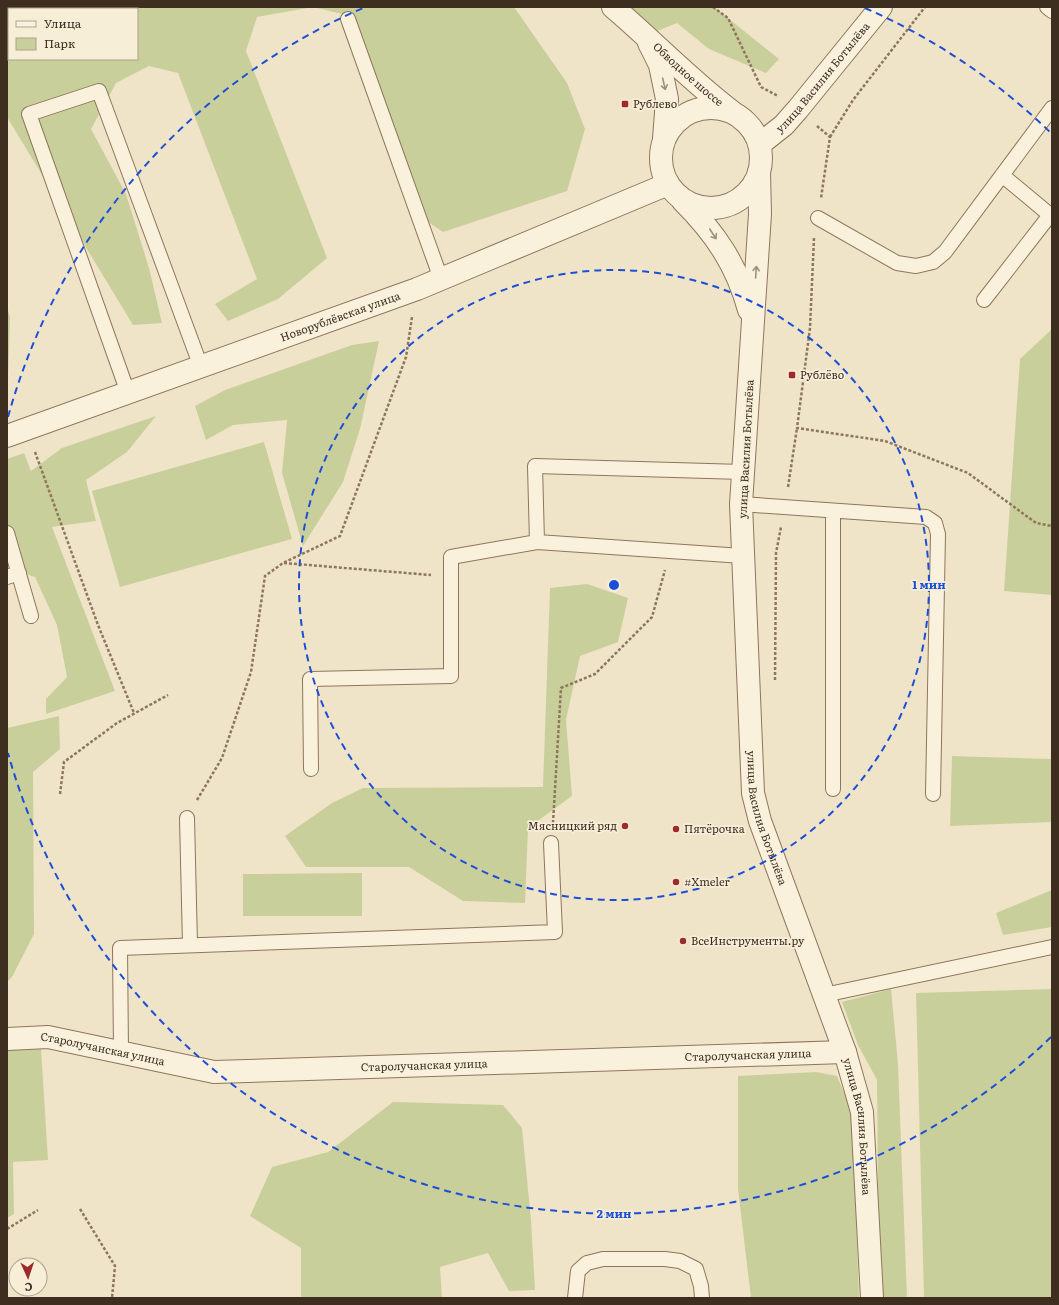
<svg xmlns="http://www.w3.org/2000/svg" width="1059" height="1305" viewBox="0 0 1059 1305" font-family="Literata,serif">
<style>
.green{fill:#c9cf9b;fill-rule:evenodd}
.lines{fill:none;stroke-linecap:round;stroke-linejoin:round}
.service-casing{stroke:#8d765c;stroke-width:16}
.minor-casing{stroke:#8d765c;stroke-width:24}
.tertiary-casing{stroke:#8d765c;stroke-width:24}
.path{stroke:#8d765c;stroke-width:2.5;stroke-dasharray:3 2;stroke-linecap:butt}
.service{stroke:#faf1dc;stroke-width:14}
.minor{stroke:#faf1dc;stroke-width:22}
.tertiary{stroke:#faf1dc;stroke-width:22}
.oneway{stroke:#9c907e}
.ring{fill:none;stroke:#1d4ed8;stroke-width:2;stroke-dasharray:7 5}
.poi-dot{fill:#9e2a2b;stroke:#f7eed8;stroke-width:1.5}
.labels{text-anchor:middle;stroke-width:3.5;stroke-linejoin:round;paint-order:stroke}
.street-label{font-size:11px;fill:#3d2e20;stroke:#f7eed8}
.poi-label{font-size:11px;fill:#3d2e20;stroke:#f7eed8;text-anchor:start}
.centre{fill:#1d4ed8;stroke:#f7eed8;stroke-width:2}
.ring-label{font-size:12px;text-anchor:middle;font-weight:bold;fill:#1d4ed8;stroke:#f7eed8;stroke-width:3.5;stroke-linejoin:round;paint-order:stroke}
</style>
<rect width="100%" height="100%" fill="#f0e4c8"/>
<path class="green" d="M 7,7 L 514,7 L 567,83 L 585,129 L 567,191 L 443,232 L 412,211 L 342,14 L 313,7 L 257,17 L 246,51 L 327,258 L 278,299 L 228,321 L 215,304 L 257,279 L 178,73 L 149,66 L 116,83 L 91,129 L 126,194 L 149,268 L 162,323 L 133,325 L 7,117 ZM 9,9 L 137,9 L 137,59 L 9,59 Z
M 628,7 L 714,7 L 779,59 L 766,73 L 709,49 L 677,23 L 655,32 Z
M 7,307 L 10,317 L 8,383 L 7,384 Z
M 1052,329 L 1052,595 L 1004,591 L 1020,359 Z
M 379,341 L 360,429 L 343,482 L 303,546 L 282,473 L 287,420 L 233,425 L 206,440 L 195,406 L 225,390 L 352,345 Z
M 156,416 L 127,452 L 86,480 L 96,521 L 52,527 L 115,691 L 46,714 L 46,699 L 67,677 L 57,625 L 35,577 L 7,568 L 7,459 L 24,453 L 31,471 L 62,448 Z
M 264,442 L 292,539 L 120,587 L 92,491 Z
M 587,584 L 628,598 L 618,642 L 580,656 L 566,720 L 572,796 L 528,828 L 525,903 L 463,901 L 409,867 L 306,867 L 285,836 L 332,803 L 363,788 L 543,787 L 550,588 Z
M 59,716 L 60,749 L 33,772 L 34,934 L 12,977 L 7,982 L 7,728 Z
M 952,756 L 1052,759 L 1052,822 L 950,826 Z
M 362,873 L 362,916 L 243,916 L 243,874 Z
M 1052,890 L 1052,927 L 1003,935 L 996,913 Z
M 891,989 L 898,1064 L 907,1298 L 879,1298 L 877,1080 L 858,1045 L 842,1002 Z
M 1052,989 L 1052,1298 L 924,1298 L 916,993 Z
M 41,1048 L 48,1160 L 13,1162 L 14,1214 L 7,1218 L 7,1050 Z
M 816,1072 L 837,1076 L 852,1112 L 859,1298 L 751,1298 L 738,1189 L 738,1076 Z
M 393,1102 L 503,1105 L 522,1128 L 531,1220 L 535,1290 L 509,1291 L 488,1253 L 440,1267 L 442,1298 L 301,1298 L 301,1248 L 250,1216 L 272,1167 L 328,1152 Z"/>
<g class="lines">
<g class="service-casing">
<path id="service" d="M 1047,7 L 1052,11
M 348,19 L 441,279
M 818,218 L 897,263 L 916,266 L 933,262 L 945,252 L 1052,108
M 984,300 L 1050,215 L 1002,175
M 128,393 L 29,114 L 99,91 L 201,367
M 743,472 L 535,466 L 537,542 L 743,556
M 741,504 L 926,517 L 935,523 L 938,534 L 933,794
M 833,511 L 833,789
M 7,533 L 31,616
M 7,577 L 19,573
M 311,769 L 310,679 L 451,676 L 451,557 L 537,542
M 187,818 L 190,945
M 824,995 L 1052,947
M 121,1052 L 120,948 L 555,932 L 551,843
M 575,1298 L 578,1271 L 587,1263 L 603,1259 L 665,1259 L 680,1261 L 696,1269 L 701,1286 L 702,1298"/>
</g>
<g class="minor-casing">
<g id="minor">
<path id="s1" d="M 760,144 L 784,125 L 798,109 L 881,7"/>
<path id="s2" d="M 7,436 L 417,289 L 668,184"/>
<path id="s3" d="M 7,1039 L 48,1037 L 214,1072 L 845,1052"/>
</g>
</g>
<g class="tertiary-casing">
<g id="tertiary">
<path id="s4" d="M 613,7 C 653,41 689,79 731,111"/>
<path d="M 649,43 L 660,65 L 667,99 L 664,139"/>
<circle cx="711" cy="158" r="50"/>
<path id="s5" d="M 759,172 L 760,214 L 741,504 L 753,793 L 760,821 L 845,1052 L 862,1112 L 872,1298"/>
<path d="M 683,201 C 715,233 737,265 749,310"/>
</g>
</g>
<path class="path" d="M 713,7 L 728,18 L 761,87 L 778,96
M 817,126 L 830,137 L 821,198
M 830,137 L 853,100 L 925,7
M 814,238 L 810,328 L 797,428 L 885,441 L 968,473 L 1036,523 L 1052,526
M 35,452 L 98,625 L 134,713
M 788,487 L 797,428
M 284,563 L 431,575
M 775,680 L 776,553 L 781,527
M 60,794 L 64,762 L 117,723 L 168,695
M 197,800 L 222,758 L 251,672 L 265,576 L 283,563 L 340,536 L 406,357 L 412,317
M 553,823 L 561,688 L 595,674 L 652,617 L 665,570
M 80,1209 L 115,1266 L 112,1298
M 7,1229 L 38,1210"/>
<use href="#service" class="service"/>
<use href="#minor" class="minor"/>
<use href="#tertiary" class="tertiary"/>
</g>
<defs><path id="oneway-shaft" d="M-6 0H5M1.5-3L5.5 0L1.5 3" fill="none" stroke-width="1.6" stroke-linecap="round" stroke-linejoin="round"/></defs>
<g class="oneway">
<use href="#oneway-shaft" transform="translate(664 84) rotate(77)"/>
<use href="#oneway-shaft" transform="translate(713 234) rotate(57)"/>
<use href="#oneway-shaft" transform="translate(756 272) rotate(-86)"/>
</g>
<g class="ring">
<circle cx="614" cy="585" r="315"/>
<path d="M1051 1037A629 629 0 0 1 8 753M8 417A629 629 0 0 1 363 8M865 8A629 629 0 0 1 1051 133"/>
</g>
<g class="poi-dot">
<rect x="621" y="100" width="8" height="8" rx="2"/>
<rect x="788" y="371" width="8" height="8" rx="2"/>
<circle cx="625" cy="826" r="4"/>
<circle cx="676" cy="829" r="4"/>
<circle cx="676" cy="882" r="4"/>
<circle cx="683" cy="941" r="4"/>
</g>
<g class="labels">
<g class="street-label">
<text dy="4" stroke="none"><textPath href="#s4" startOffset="101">Обводное шоссе</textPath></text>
<text dy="4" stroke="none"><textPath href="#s1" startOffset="92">улица Василия Ботылёва</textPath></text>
<text dy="4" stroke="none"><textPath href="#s2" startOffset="354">Новорублёвская улица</textPath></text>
<text transform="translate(746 449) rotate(-87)" y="4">улица Василия Ботылёва</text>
<text dy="4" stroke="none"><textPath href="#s5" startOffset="649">улица Василия Ботылёва</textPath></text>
<text dy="4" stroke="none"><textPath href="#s3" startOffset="97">Старолучанская улица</textPath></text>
<text dy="4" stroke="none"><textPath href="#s3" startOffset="745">Старолучанская улица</textPath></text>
<text dy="4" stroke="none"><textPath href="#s3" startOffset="421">Старолучанская улица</textPath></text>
<text dy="4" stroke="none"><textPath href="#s5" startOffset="973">улица Василия Ботылёва</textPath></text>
</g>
<g class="poi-label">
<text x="633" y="108">Рублево</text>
<text x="800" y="379">Рублёво</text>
<text x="617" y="830" text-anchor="end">Мясницкий ряд</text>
<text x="684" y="833">Пятёрочка</text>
<text x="684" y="886">#Xmeler</text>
<text x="691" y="945">ВсеИнструменты.ру</text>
</g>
</g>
<circle cx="614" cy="585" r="6" class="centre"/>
<g class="ring-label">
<text x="929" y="589">1 мин</text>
<text x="614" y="1218">2 мин</text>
</g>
<rect width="1059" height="1305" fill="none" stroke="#3d2e20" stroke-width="16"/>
<rect x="8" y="8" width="130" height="52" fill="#f7eed8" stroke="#ada18e"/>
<rect x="16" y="21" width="20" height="6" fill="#faf1dc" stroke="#ada18e"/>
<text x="44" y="28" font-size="12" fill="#3d2e20">Улица</text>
<rect x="16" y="38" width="20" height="12" fill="#c9cf9b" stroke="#ada18e"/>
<text x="44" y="48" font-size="12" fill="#3d2e20">Парк</text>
<g transform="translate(28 1277) rotate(177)"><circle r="19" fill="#f7eed8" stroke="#ada18e"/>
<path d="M0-3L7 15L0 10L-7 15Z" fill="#9e2a2b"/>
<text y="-6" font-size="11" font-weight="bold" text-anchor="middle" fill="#3d2e20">С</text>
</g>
</svg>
